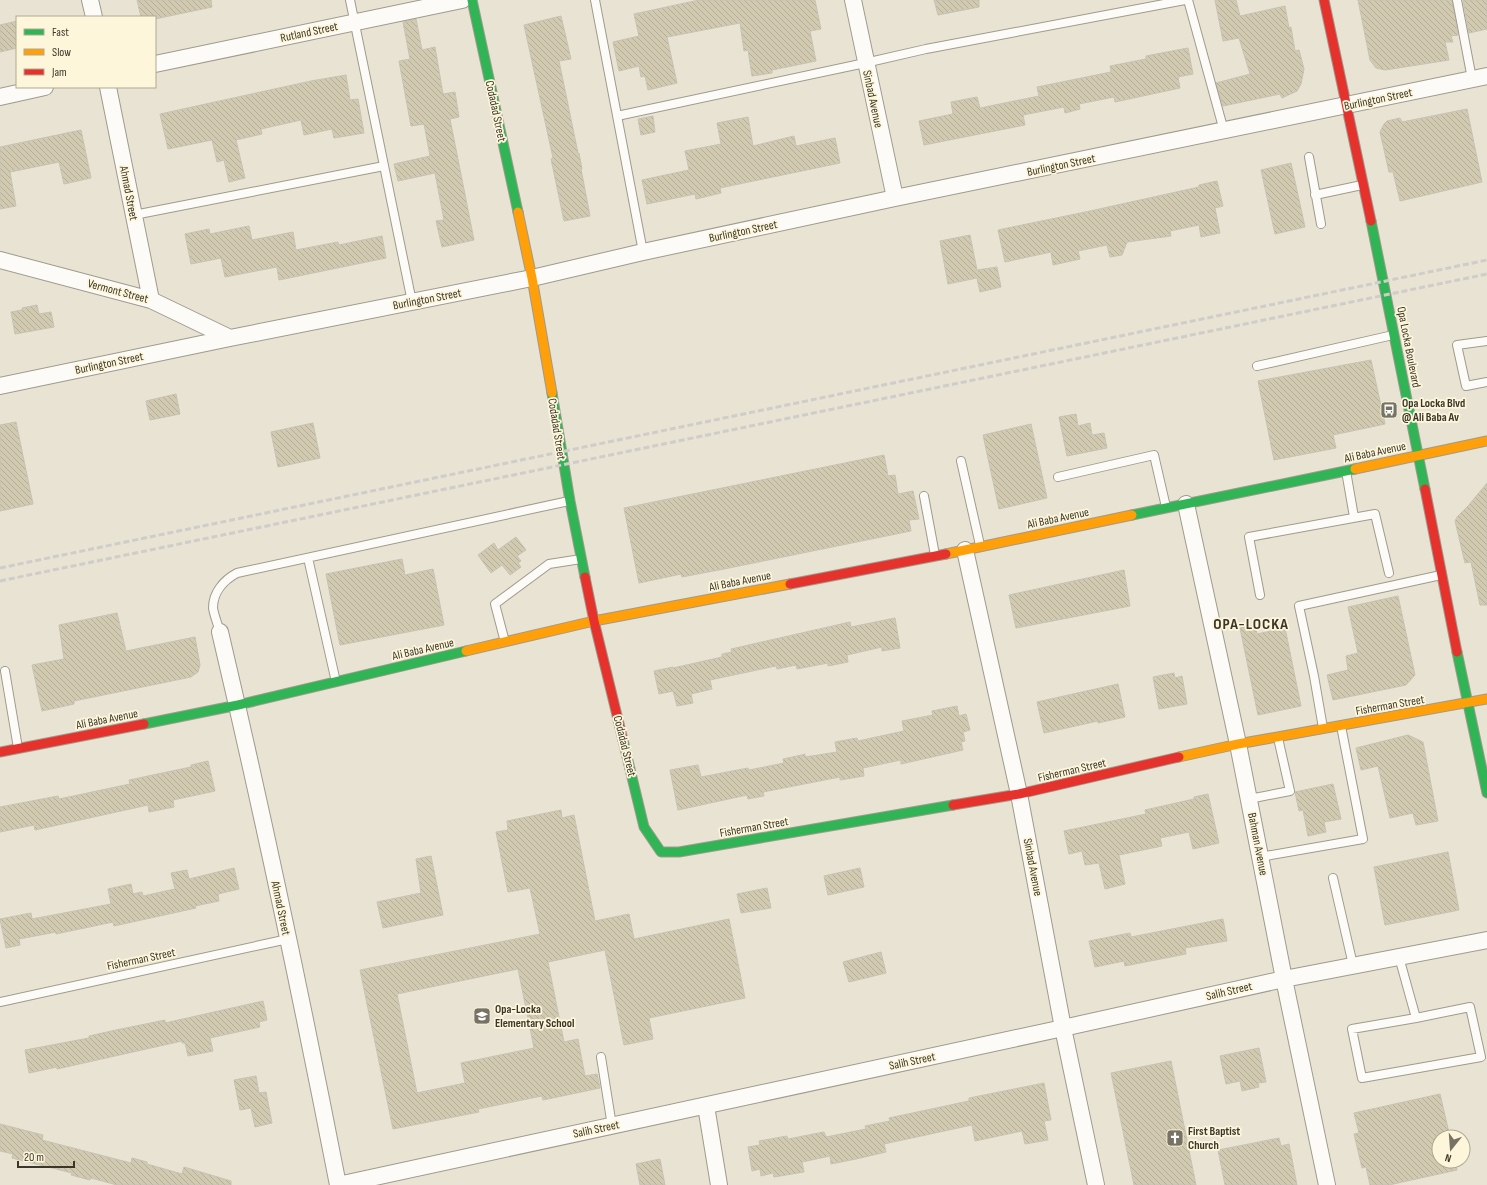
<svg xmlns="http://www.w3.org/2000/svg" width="1487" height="1185" viewBox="0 0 1487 1185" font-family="'Sofia Sans Condensed',sans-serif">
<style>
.building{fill:url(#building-back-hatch);stroke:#c6c3b5;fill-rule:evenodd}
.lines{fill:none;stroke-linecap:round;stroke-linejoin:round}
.lane-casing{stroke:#9f9b8d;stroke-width:10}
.street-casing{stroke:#9f9b8d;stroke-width:18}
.fast-casing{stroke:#9f9b8d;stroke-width:11}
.slow-casing{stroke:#9f9b8d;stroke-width:11}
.jam-casing{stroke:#9f9b8d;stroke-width:11}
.lane{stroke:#fcfbf8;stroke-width:8}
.street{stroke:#fcfbf8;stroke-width:16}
.fast{stroke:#30b455;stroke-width:9}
.slow{stroke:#ff9f0a;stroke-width:9}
.jam{stroke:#e5322d;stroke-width:9}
.rail{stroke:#cecdc9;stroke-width:3;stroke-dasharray:6 3;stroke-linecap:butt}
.labels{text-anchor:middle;stroke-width:3.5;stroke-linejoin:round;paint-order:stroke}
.street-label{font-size:12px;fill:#3a3629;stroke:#fdf6db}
.poi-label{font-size:12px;font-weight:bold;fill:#3a3629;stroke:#fdf6db;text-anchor:start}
.district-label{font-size:16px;font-weight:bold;letter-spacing:1px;fill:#3a3629;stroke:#fdf6db}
</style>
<defs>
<pattern id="building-back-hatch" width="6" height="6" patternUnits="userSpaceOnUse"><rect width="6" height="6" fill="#d1cab1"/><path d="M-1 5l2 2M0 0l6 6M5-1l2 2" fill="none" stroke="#b4ae98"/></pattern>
</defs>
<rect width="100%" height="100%" fill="#e8e3d2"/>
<path class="building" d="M 137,0 L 211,0 L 212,7 L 155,19 L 155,17 L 141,17 Z
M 699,0 L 815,0 L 821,29 L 810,31 L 816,61 L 772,70 L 772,73 L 752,76 L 748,50 L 744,51 L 740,23 L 667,37 L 677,83 L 648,90 L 645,76 L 641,77 L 639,66 L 619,71 L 613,42 L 639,36 L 634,14 Z
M 934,0 L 979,0 L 979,7 L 938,15 Z
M 1215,0 L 1236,0 L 1240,16 L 1285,6 L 1289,28 L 1291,27 L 1295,51 L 1299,50 L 1304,69 L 1301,84 L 1297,91 L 1282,98 L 1280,94 L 1223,106 L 1216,83 L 1250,74 L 1239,38 L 1223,41 Z
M 1358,0 L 1452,0 L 1458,35 L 1451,36 L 1453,42 L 1445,42 L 1449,60 L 1385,70 L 1376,68 L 1370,60 Z
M 1463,0 L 1487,0 L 1487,29 L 1469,33 Z
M 561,16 L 571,59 L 559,61 L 578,153 L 579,153 L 582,169 L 581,169 L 590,216 L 564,221 L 551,159 L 553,158 L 524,25 Z
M 416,19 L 422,50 L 435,47 L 443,94 L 455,92 L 459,117 L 450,119 L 474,240 L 442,247 L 436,221 L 444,220 L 435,173 L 398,181 L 394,164 L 430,156 L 424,124 L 411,126 L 399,61 L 410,59 L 403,22 Z
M 17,21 L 17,48 L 0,52 L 0,25 Z
M 1188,48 L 1193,74 L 1178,77 L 1180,88 L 1115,102 L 1114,97 L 1079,104 L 1080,109 L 1065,113 L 1064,107 L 1023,115 L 1025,125 L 924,145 L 919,121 L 953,114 L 951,102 L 977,97 L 980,108 L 1039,96 L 1037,87 L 1111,72 L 1110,66 L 1146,59 L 1146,56 Z
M 346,75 L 350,100 L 358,99 L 364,133 L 334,138 L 332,129 L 304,135 L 301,120 L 261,129 L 262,134 L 236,140 L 245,178 L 229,182 L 224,160 L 217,162 L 212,140 L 168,149 L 160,114 L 311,81 Z
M 1467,109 L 1482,182 L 1400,201 L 1393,172 L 1389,172 L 1380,132 L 1384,124 L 1387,121 L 1400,118 L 1402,122 Z
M 653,116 L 655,132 L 641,135 L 638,119 Z
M 748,117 L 753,146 L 794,136 L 796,146 L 835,138 L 840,163 L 720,188 L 721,193 L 696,199 L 695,194 L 647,204 L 642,180 L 689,170 L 685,151 L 721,144 L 717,123 Z
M 81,130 L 91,178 L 64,184 L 59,162 L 10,172 L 16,206 L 0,209 L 0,147 Z
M 1291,163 L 1305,227 L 1275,234 L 1261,170 Z
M 1217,181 L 1223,206 L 1215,208 L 1220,233 L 1201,237 L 1199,225 L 1170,231 L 1171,236 L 1127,242 L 1122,255 L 1110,257 L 1107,245 L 1078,251 L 1080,259 L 1053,265 L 1051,252 L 1005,262 L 998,230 L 1090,211 L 1199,187 L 1199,185 Z
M 249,226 L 252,240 L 293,232 L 296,250 L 338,242 L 339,245 L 382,236 L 386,258 L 279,280 L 277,267 L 225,277 L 221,258 L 191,264 L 185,234 L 209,229 L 210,234 Z
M 970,235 L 977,270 L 997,267 L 1001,287 L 980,292 L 977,278 L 948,284 L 940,241 Z
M 37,305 L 39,314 L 51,312 L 54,327 L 15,334 L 11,312 L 22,310 L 22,308 Z
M 1371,360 L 1385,424 L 1333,435 L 1336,448 L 1274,460 L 1258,381 Z
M 176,394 L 180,414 L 150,420 L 146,401 Z
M 1076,414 L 1078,426 L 1090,423 L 1092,435 L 1104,433 L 1107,448 L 1067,456 L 1059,417 Z
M 16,422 L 33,504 L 0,511 L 0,425 Z
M 313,423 L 320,458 L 278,467 L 271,432 Z
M 1031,424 L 1047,498 L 999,509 L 983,435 Z
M 884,455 L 888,476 L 895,475 L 898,494 L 913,491 L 919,519 L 909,520 L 911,531 L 724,569 L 682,577 L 681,574 L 639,583 L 624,508 Z
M 1487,483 L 1487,605 L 1480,605 L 1471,562 L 1465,563 L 1455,521 L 1457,517 L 1468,506 Z
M 516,537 L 526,550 L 517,556 L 521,561 L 518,563 L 521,567 L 510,575 L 502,565 L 491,573 L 478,555 L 494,543 L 498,550 Z
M 402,559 L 405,575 L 433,569 L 444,625 L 340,645 L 326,574 Z
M 1124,570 L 1130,606 L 1016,628 L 1009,595 Z
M 1398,596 L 1415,675 L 1406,685 L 1333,700 L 1327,675 L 1348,670 L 1346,656 L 1358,653 L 1348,607 Z
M 117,613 L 126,651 L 195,637 L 200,665 L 198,672 L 191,677 L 74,701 L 74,704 L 42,711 L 32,665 L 64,659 L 59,625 Z
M 895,618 L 900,648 L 882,651 L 882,647 L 847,655 L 848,662 L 828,666 L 828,663 L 797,669 L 796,665 L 777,669 L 776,666 L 710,680 L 712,689 L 691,694 L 693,703 L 677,706 L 673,691 L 659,694 L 654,671 L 673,667 L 673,668 L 722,657 L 722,654 L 732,652 L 731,649 L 850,622 L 851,627 Z
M 1255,625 L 1257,634 L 1285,628 L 1301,706 L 1258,715 L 1240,628 Z
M 1174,673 L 1175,678 L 1182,676 L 1187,704 L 1159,709 L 1153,677 Z
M 1118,684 L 1125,717 L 1098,723 L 1098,721 L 1044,733 L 1037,702 Z
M 957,706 L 959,716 L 966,714 L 970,730 L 963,732 L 965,741 L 961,742 L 963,750 L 901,764 L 901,760 L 863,768 L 864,776 L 840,780 L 840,777 L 763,792 L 764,796 L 748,799 L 747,795 L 678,810 L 670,770 L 698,765 L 701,777 L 748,768 L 749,770 L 784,763 L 783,759 L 802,755 L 805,754 L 805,757 L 837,752 L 835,742 L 857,738 L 858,741 L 904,731 L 902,721 L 933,715 L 932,711 Z
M 1408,735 L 1423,742 L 1438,821 L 1416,825 L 1413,813 L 1390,818 L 1378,766 L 1361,770 L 1356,748 Z
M 208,761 L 215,791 L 173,800 L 174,807 L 149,812 L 148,805 L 35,830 L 34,825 L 0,832 L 0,807 L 58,796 L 59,799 L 130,784 L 129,780 L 191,767 L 191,765 Z
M 1333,784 L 1341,819 L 1324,822 L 1326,832 L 1308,836 L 1303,810 L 1299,811 L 1295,792 Z
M 1208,794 L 1219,843 L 1193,849 L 1189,832 L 1160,838 L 1162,846 L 1119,855 L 1125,884 L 1105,889 L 1099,863 L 1085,865 L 1082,851 L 1069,854 L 1064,831 L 1146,814 L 1145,810 L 1194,799 L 1194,797 Z
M 561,810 L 562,818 L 574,815 L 595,921 L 629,914 L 634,939 L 729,919 L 745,998 L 649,1018 L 653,1039 L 624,1045 L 605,950 L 548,962 L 564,1042 L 578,1039 L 585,1076 L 597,1074 L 600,1088 L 543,1100 L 542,1096 L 478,1109 L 479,1112 L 393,1129 L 360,970 L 540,934 L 530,888 L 508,892 L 496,832 L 508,830 L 507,821 ZM 518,969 L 534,1048 L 461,1063 L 465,1083 L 417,1093 L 397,994 Z
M 1448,852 L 1459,910 L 1385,925 L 1374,867 Z
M 431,856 L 443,915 L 383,928 L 377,902 L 421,893 L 416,859 Z
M 234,868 L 239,889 L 218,894 L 219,901 L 195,906 L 196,908 L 114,926 L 113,922 L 56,934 L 56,932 L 19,939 L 20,945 L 6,948 L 0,919 L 31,913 L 32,919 L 111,904 L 108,889 L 131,884 L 133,894 L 142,892 L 143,896 L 175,889 L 171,873 L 187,870 L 189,879 Z
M 860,868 L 864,887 L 828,895 L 824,876 Z
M 767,888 L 771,908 L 741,913 L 737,894 Z
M 1223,919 L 1227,941 L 1185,948 L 1186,954 L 1125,966 L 1124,961 L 1095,967 L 1089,941 L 1130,933 L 1131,937 Z
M 881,952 L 886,973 L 849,982 L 843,962 Z
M 263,1001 L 267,1020 L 259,1022 L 260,1027 L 210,1038 L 213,1051 L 188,1056 L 185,1043 L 182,1043 L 182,1041 L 57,1069 L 57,1067 L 29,1073 L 25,1050 L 89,1038 L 89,1036 L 116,1030 L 165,1020 L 165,1023 Z
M 1259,1048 L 1266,1082 L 1258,1083 L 1259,1087 L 1242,1091 L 1240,1081 L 1226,1084 L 1220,1056 Z
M 1171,1061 L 1196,1185 L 1134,1185 L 1111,1073 Z
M 256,1076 L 259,1093 L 266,1092 L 272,1123 L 255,1127 L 251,1108 L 240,1110 L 234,1080 Z
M 1044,1083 L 1051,1120 L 1044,1121 L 1048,1140 L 1025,1144 L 1022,1131 L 975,1141 L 972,1125 L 884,1144 L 886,1152 L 856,1159 L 831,1164 L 830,1156 L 802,1162 L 804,1172 L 774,1177 L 773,1173 L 761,1176 L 760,1169 L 752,1171 L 748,1147 L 760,1145 L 759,1141 L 787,1136 L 788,1139 L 824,1132 L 826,1137 L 866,1129 L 865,1126 L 890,1121 L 889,1118 L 969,1101 L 969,1098 Z
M 1440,1094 L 1450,1137 L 1439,1137 L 1439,1161 L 1455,1161 L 1457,1170 L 1389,1185 L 1370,1185 L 1366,1167 L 1362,1168 L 1354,1134 L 1359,1133 L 1354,1113 Z
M 0,1124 L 43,1135 L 42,1140 L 131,1163 L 132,1158 L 147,1162 L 147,1164 L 182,1174 L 184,1167 L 231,1181 L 231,1185 L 117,1185 L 91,1178 L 90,1180 L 71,1175 L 72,1173 L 12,1158 L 13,1154 L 0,1151 Z
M 1279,1138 L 1281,1146 L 1289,1144 L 1297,1185 L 1225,1185 L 1218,1150 Z
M 660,1159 L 665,1185 L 640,1185 L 636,1164 Z"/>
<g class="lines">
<g class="lane-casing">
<path id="lane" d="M 350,0 L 412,302
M 595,0 L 643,252
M 1188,0 L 1224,131
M 1457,0 L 1472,79
M 617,116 L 865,63 L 926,49 L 1185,0
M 1309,157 L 1321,224
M 1315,195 L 1362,185
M 134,215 L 384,166
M 1487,341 L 1457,345 L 1466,386 L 1487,382
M 1257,366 L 1393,335
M 961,461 L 980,545
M 1346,471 L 1354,517
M 1058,477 L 1154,455 L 1166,507
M 924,496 L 935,555
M 308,558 L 336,682
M 1260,595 L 1249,537 L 1375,514 L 1389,573
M 220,632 C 218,625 214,615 213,608 C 213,592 224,580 237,573 L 569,501
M 505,642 L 495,604 L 549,564 L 581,559
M 5,671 L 18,748
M 1323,728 L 1314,676 L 1299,606 L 1441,575
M 1249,799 L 1290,791 L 1278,738
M 1260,857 L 1363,839 L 1341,726
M 1333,878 L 1353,965
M 1399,957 L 1416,1018 L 1352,1029 L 1362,1078 L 1481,1057 L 1470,1007 L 1416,1018
M 0,1002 L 288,939
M 601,1057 L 612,1126"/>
</g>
<g class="street-casing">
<path id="street" d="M 90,0 L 94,17
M 853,0 L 895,198
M 155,64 L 462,0
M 108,87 L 151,300
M 0,97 L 45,87
M 0,260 L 151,300 L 230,338
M 0,386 L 230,338 L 532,278 L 643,252 L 895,198 L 1487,76
M 1186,504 L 1238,744 L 1284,979 L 1327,1185
M 965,550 L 1019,794 L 1063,1028 L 1096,1185
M 220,632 C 263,815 302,1000 338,1185
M 706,1106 L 719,1185
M 338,1185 L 1063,1028 L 1284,979 L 1487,940"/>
</g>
<g class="fast-casing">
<path id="fast" d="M 472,0 L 518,212
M 1371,221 L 1425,489
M 552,393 L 570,501 L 585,577
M 1132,515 L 1355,469
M 1457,652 L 1487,793
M 144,724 L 238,705 L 466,651
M 623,740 L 644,827 L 661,852 L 679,852 L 953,805"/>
</g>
<g class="slow-casing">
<path id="slow" d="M 518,212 L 532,278 L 552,393
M 1355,469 L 1487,441
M 946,554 L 1132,515
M 466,651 L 594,621 L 790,584
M 1179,757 L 1238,744 L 1487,699"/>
</g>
<g class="jam-casing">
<path id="jam" d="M 1324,0 L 1371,221
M 1425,489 L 1457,652
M 585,577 L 594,621 L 623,740
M 790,584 L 946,554
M 0,752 L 144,724
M 953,805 L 1019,794 L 1179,757"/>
</g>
<use href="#lane" class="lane"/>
<use href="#street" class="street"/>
<use href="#fast" class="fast"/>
<use href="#slow" class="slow"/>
<use href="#jam" class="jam"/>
<path class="rail" d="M 0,568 L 1487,260
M 0,581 L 1487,274"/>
</g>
<defs>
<g id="bus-square" transform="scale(0.9)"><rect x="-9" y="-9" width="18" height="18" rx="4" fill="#777364" stroke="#fdf6db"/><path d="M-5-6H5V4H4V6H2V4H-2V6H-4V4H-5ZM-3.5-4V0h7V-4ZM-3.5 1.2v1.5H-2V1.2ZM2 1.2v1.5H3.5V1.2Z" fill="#fff"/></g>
<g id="school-square" transform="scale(0.9)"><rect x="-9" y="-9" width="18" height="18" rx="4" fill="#777364" stroke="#fdf6db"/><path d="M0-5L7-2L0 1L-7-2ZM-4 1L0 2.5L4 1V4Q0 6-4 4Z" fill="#fff"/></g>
<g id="church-square" transform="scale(0.9)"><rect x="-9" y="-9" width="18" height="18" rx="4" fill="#777364" stroke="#fdf6db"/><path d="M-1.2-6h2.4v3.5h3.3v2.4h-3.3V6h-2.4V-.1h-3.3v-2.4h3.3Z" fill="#fff"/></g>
</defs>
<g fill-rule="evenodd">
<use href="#bus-square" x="1389" y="410"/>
<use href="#school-square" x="482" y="1016"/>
<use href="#church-square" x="1175" y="1138"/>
</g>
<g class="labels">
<g class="street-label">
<text transform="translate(309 32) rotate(-12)" y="4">Rutland Street</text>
<text transform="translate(873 99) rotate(78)" y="4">Sinbad Avenue</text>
<text transform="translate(1378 99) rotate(-12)" y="4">Burlington Street</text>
<text transform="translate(496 111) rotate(78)" y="4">Codadad Street</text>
<text transform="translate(1061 165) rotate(-12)" y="4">Burlington Street</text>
<text transform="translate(129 193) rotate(79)" y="4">Ahmad Street</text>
<text transform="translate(743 231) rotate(-12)" y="4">Burlington Street</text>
<text transform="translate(118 291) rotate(15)" y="4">Vermont Street</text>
<text transform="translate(427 299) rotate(-11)" y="4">Burlington Street</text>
<text transform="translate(1409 347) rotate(79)" y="4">Opa Locka Boulevard</text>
<text transform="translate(109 363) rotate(-12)" y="4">Burlington Street</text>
<text transform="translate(557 429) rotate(81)" y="4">Codadad Street</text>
<text transform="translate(1375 452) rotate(-12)" y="4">Ali Baba Avenue</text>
<text transform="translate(1058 518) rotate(-12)" y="4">Ali Baba Avenue</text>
<text transform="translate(740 581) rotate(-11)" y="4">Ali Baba Avenue</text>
<text transform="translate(423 649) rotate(-13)" y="4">Ali Baba Avenue</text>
<text transform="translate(1390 705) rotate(-10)" y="4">Fisherman Street</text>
<text transform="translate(107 719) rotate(-11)" y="4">Ali Baba Avenue</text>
<text transform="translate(625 746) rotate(76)" y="4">Codadad Street</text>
<text transform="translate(1072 770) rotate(-13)" y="4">Fisherman Street</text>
<text transform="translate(754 827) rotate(-10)" y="4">Fisherman Street</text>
<text transform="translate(1258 844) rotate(79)" y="4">Bahman Avenue</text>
<text transform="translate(1033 867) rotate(79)" y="4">Sinbad Avenue</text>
<text transform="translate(281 908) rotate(78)" y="4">Ahmad Street</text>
<text transform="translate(141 959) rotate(-12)" y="4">Fisherman Street</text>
<text transform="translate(1229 991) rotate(-13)" y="4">Salih Street</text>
<text transform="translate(912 1061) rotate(-12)" y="4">Salih Street</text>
<text transform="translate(596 1129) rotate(-12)" y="4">Salih Street</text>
</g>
<g class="poi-label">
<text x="1402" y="407">Opa Locka Blvd<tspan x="1402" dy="14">@ Ali Baba Av</tspan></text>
<text x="495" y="1013">Opa-Locka<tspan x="495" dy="14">Elementary School</tspan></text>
<text x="1188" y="1135">First Baptist<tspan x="1188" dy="14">Church</tspan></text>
</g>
<g class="district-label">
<text x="1251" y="629">OPA-LOCKA</text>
</g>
</g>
<rect x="16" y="16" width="140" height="72" fill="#fdf6db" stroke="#afa994"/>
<rect x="24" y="29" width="20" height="6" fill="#30b455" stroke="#afa994"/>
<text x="52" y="36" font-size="12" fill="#3a3629">Fast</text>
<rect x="24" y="49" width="20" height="6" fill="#ff9f0a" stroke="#afa994"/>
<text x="52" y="56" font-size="12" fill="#3a3629">Slow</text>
<rect x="24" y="69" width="20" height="6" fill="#e5322d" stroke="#afa994"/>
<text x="52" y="76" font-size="12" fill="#3a3629">Jam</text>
<g transform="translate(1451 1149) rotate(197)"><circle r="19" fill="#fdf6db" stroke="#afa994"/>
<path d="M0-3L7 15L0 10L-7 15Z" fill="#777364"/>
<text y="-6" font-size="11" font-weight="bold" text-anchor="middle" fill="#3a3629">N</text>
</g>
<path d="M18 1161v6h56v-6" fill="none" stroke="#3a3629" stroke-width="2"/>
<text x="24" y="1161" font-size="12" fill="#3a3629" stroke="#fdf6db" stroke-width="3" paint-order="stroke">20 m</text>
</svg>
